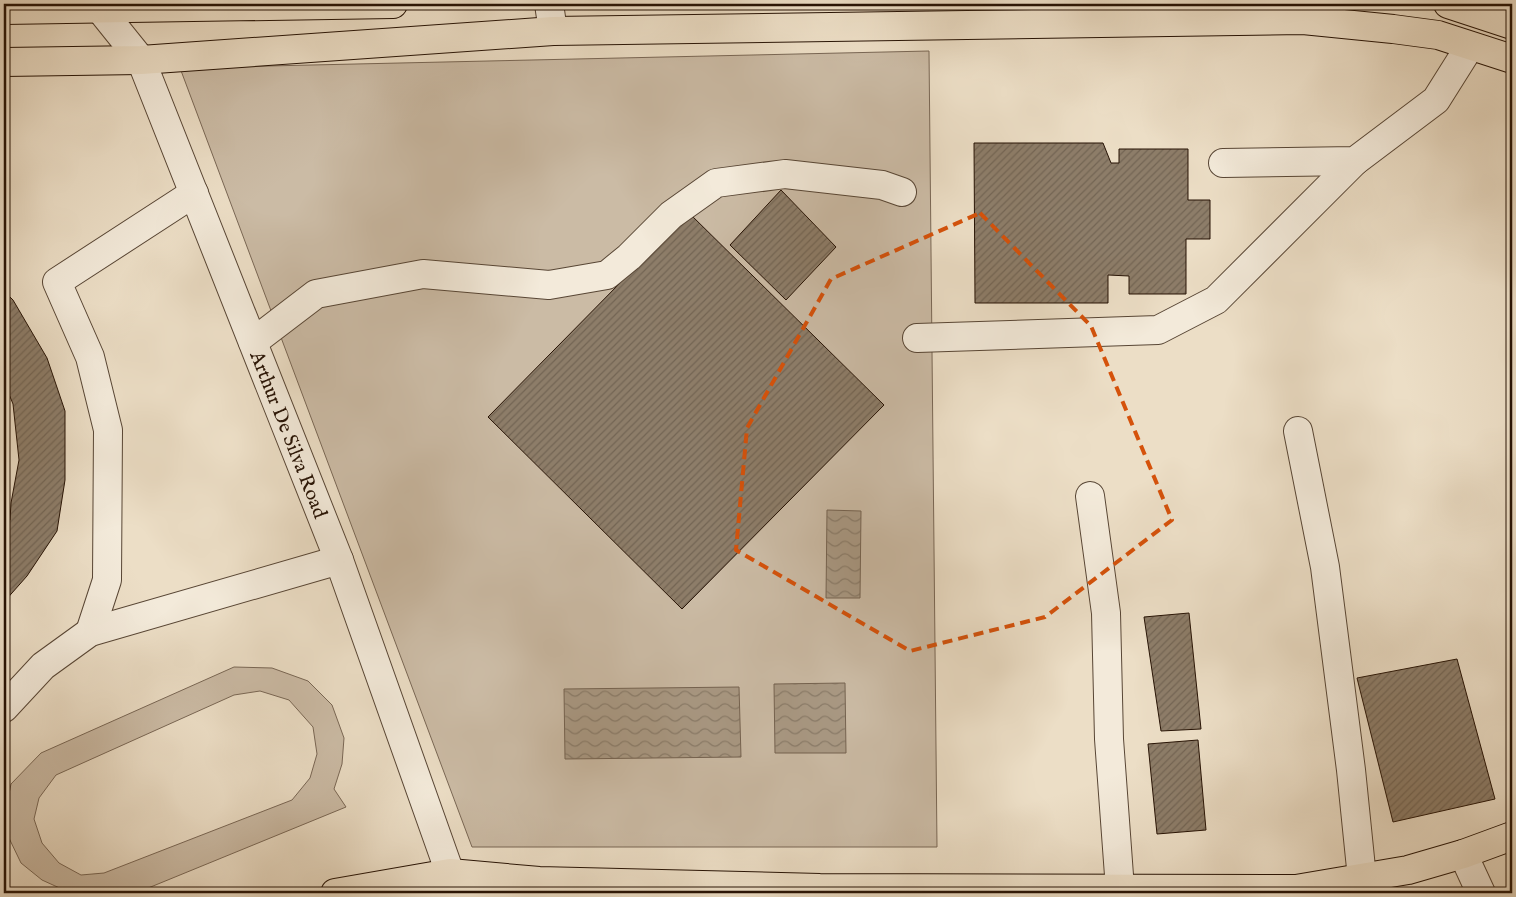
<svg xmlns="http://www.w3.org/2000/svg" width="1516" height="897" viewBox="0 0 1516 897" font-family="'IM FELL English',serif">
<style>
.pitch{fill:#cbbba5;stroke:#796755;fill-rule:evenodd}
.water{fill:url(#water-waves);stroke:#756351}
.building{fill:url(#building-hatch);stroke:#271305}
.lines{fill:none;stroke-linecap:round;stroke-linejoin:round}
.minor-casing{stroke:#584635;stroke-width:30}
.major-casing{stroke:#271305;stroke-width:30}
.minor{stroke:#f3eada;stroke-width:28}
.major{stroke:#ecdec6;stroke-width:28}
.marked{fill:none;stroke:#d5520b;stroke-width:4;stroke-dasharray:10 6;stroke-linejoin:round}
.labels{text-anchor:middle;stroke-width:4;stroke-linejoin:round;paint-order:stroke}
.street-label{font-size:20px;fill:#271305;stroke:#f3eada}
</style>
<defs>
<pattern id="water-waves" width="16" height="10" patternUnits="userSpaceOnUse" patternTransform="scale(1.25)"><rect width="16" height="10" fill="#a99984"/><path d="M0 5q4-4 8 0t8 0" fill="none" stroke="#8a7c6a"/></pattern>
<pattern id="building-hatch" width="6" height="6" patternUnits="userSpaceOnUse" patternTransform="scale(1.25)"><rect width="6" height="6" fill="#8d7d69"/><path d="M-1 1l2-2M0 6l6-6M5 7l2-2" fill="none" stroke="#736554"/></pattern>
</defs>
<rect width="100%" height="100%" fill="#ecdec6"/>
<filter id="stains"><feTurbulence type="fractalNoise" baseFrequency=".004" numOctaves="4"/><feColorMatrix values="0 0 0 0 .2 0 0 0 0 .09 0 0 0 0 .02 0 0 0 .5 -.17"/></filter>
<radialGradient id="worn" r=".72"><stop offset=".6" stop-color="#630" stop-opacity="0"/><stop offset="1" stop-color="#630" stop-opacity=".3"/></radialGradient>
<path class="pitch" d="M 929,51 L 937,847 L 472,847 L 180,68 Z
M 234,667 L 272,668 L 308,681 L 332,705 L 344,738 L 342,764 L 334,789 L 346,807 L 136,893 L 57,893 L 64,890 L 42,880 L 21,863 L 8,836 L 5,814 L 11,784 L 41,753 ZM 260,691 L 289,700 L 313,727 L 317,754 L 310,778 L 292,800 L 104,873 L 81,875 L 59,863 L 42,843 L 34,819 L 39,798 L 56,775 L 234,695 Z"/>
<path class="water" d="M 827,510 L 861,511 L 860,598 L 826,598 Z
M 845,683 L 846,753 L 775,753 L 774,684 Z
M 739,687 L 741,757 L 565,759 L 564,689 Z"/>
<path class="building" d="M 974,143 L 1103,143 L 1111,163 L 1119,163 L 1119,149 L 1188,149 L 1188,200 L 1210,200 L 1210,239 L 1186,239 L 1186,294 L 1129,294 L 1129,276 L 1108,275 L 1108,303 L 975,303 Z
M 781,190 L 836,247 L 786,300 L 730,245 Z
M 689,213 L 884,405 L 682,609 L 488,417 Z
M 4,291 L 13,300 L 47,358 L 65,411 L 65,480 L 57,531 L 27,576 L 4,602 L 4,528 L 10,520 L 11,503 L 19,460 L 13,404 L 4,382 Z
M 1189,613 L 1201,729 L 1161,731 L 1144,617 Z
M 1457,659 L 1495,799 L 1393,822 L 1357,678 Z
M 1198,740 L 1206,830 L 1157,834 L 1148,744 Z"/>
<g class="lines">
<g class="minor-casing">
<g id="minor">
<path d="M 549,4 L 553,31"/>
<path id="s1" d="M 100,9 L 141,60 L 339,560 L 450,873"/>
<path d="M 1223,163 L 1355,161 L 1436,100 L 1470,46"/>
<path d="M 917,338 L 1158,330 L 1216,300 L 1355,161"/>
<path d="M 253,342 L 316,294 L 423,274 L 549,285 L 607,275 L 629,257 L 671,215 L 716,183 L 785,174 L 882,185 L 902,192"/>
<path d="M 1298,431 L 1325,567 L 1351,770 L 1362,878"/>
<path d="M 1090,496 L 1106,613 L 1109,739 L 1120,889"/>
<path d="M 90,632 L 107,580 L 108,430 L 90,357 L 57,282 L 194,193"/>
<path d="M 4,708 L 43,666 L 90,632 L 339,560"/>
<path d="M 1463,854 L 1481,893"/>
</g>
</g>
<g class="major-casing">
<path id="major" d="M 1448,4 L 1512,25
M 4,10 L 393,4
M 4,62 L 141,60 L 553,31 L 1303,20 L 1393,29 L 1438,35 L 1512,59
M 335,893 L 450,873 L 539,881 L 820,888 L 1296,889 L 1408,870 L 1463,854 L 1512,836"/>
</g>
<use href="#minor" class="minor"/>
<use href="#major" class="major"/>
</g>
<path class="marked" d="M 980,213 L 1091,326 L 1172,520 L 1045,617 L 910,651 L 736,550 L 747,428 L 831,279 Z"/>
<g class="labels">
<g class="street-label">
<text dy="7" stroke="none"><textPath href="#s1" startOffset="468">Arthur De Silva Road</textPath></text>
</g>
</g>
<rect width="1516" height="897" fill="none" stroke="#ecdec6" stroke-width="20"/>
<rect x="5" y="5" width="1506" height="887" fill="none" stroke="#271305" stroke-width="2.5"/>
<rect x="10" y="10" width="1496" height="877" fill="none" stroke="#271305"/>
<rect width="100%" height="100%" filter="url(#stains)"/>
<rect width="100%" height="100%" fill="url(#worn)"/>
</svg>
